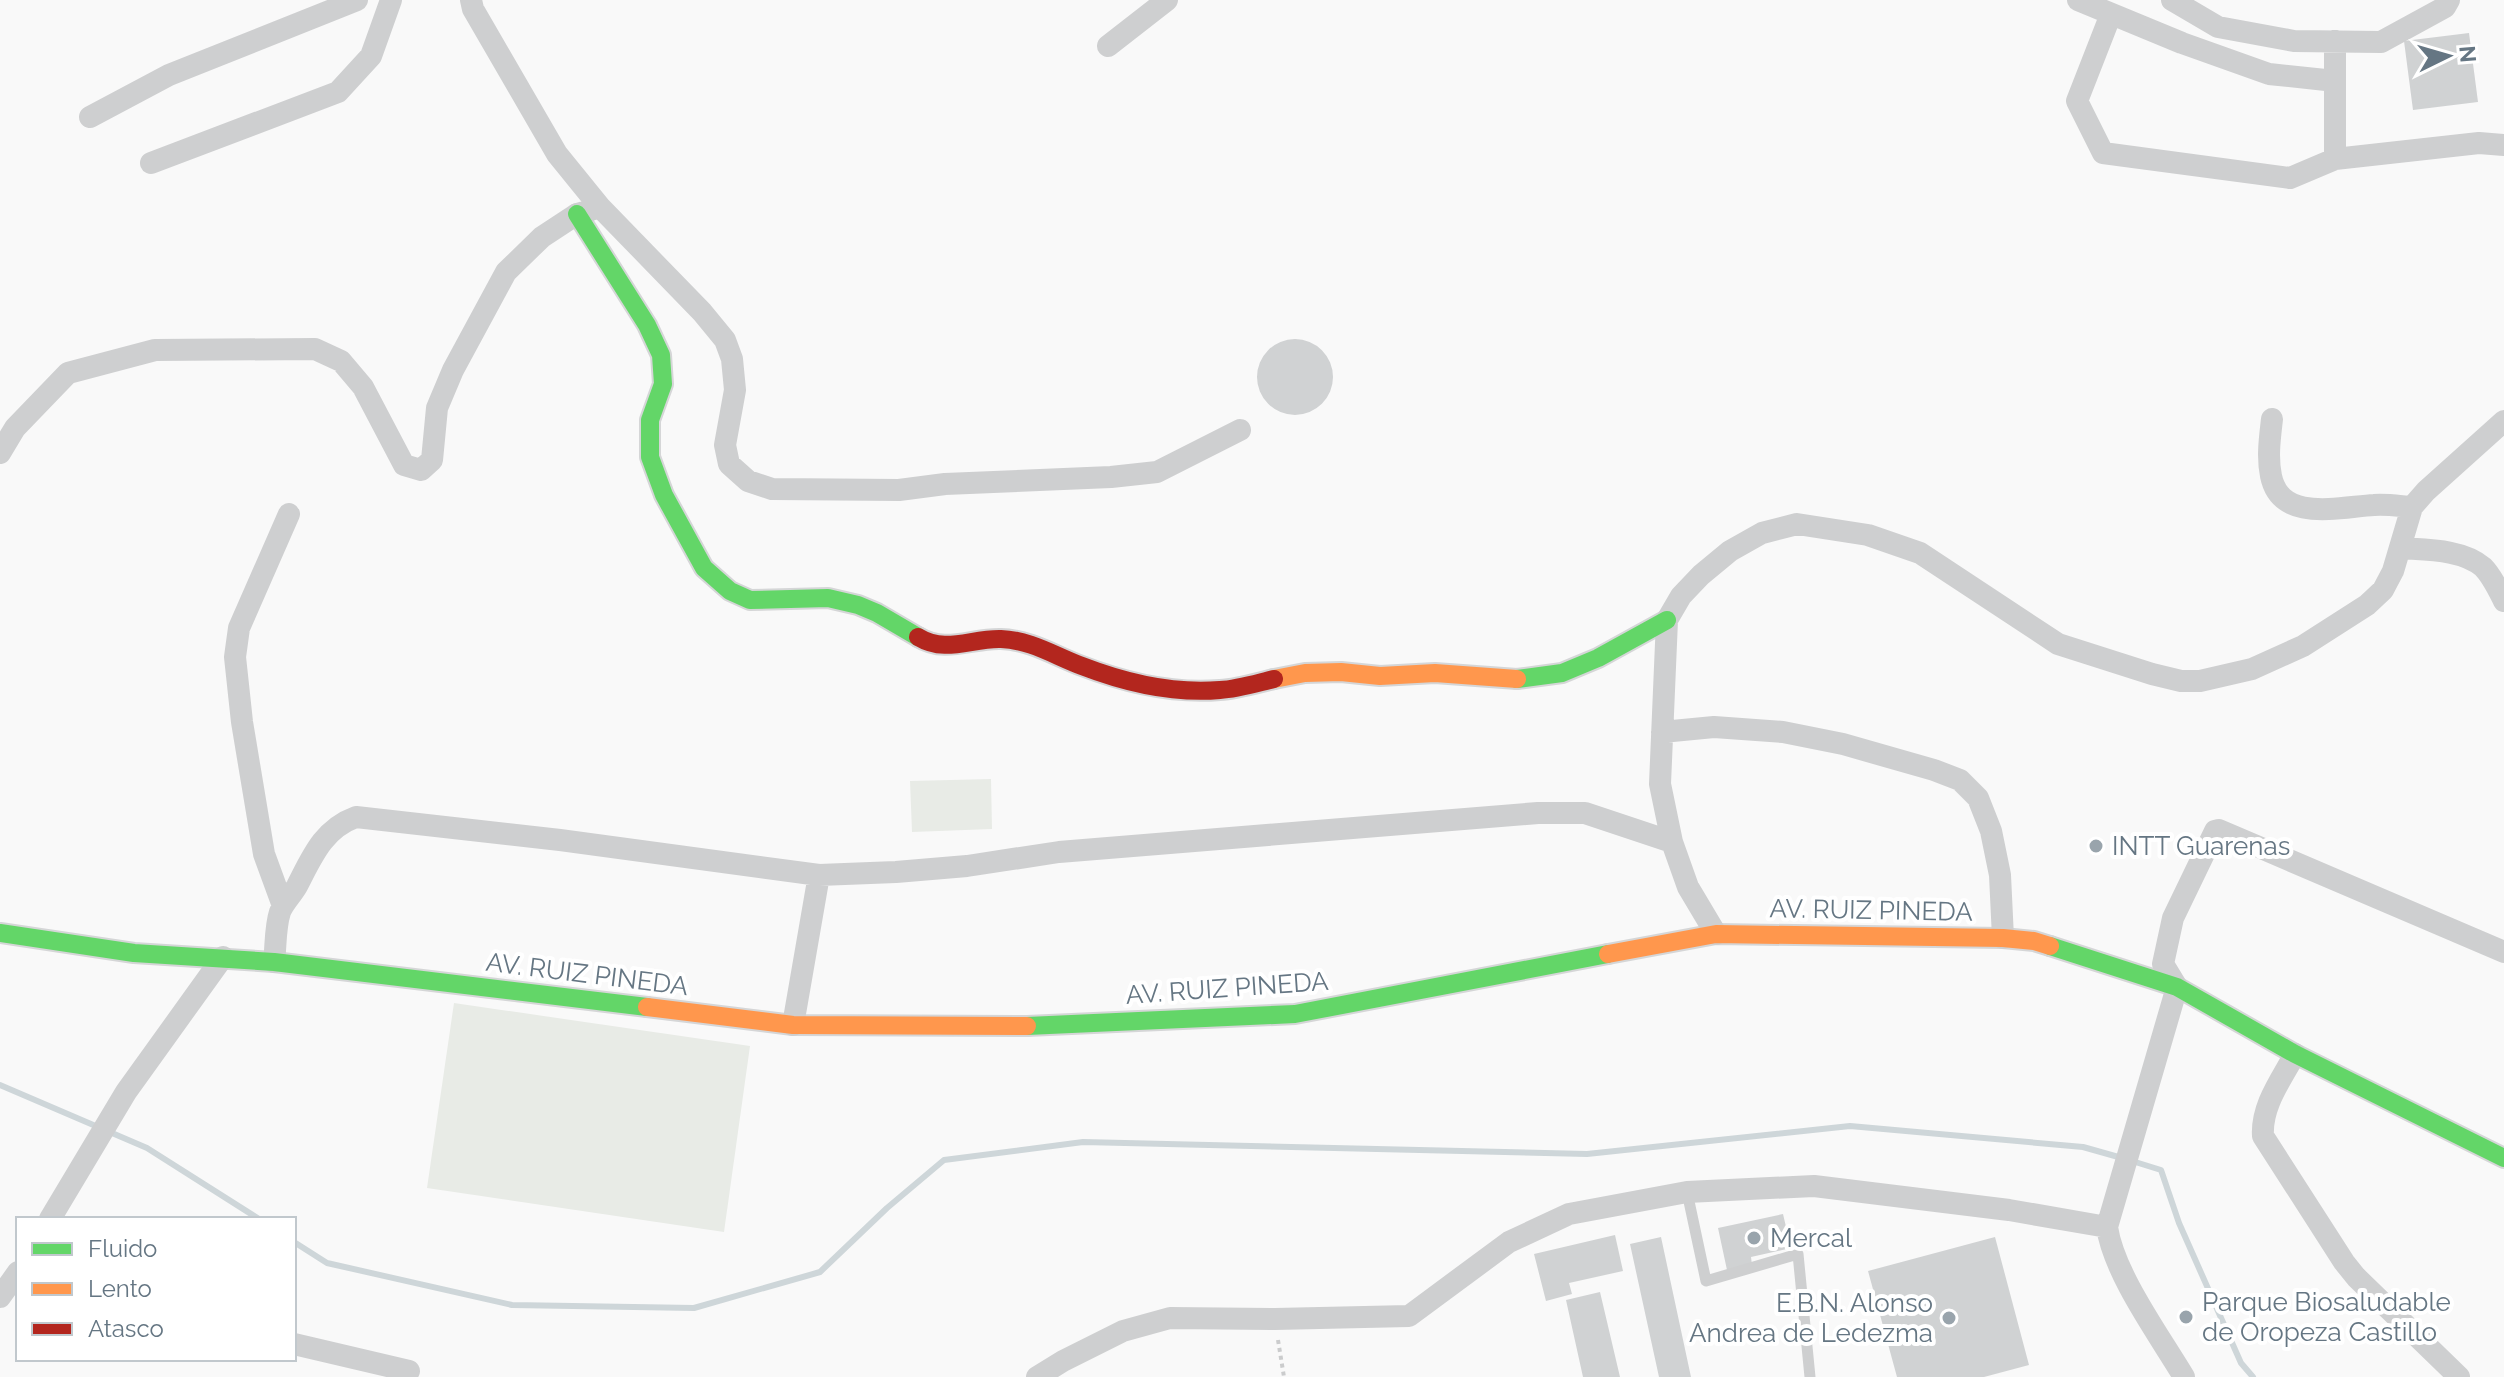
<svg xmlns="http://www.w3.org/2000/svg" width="2504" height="1377" viewBox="0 0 2504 1377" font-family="Raleway,sans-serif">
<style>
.green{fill:#e8ebe6}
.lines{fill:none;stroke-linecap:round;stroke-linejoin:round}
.stream{stroke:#ced6d9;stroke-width:6}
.building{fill:#d0d2d3}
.fast-casing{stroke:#d5d6d7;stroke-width:22}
.slow-casing{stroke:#d5d6d7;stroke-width:22}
.jam-casing{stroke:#d5d6d7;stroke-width:22}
.path{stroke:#cbcccd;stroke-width:4;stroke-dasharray:4 4;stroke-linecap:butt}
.lane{stroke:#cecfd0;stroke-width:11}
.street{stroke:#cecfd0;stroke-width:22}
.fast{stroke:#63d668;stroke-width:18}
.slow{stroke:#ff974d;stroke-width:18}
.jam{stroke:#b3261e;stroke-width:18}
.poi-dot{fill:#99a4ac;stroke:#fff;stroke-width:3}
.labels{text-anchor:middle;stroke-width:8;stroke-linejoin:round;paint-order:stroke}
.poi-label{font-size:26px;fill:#657683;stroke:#fff;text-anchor:start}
.street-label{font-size:26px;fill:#657683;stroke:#fff}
</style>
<rect width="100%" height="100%" fill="#f9f9f9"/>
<path class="green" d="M 991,779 L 992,829 L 912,832 L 910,781 Z
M 454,1003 L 750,1046 L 724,1232 L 427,1188 Z"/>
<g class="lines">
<path class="stream" d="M 0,1085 L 147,1148 L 259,1219
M 2132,1161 L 2161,1170 L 2179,1223 L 2241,1363 L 2253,1377
M 294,1242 L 327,1263 L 512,1305 L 694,1308 L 820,1272 L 887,1208 L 944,1160 L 1083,1142 L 1587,1154 L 1850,1126 L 2083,1147 L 2122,1158"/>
</g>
<path class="building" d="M 2469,33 L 2478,102 L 2413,110 L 2404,41 Z
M1257 377a38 38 0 1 1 76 0a38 38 0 1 1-76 0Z
M 1783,1214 L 1791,1248 L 1751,1257 L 1752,1265 L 1727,1270 L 1718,1228 Z
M 1615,1235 L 1623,1271 L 1569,1283 L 1572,1294 L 1546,1301 L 1534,1254 Z
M 1661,1237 L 1691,1377 L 1659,1377 L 1630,1244 Z
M 1995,1237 L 2029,1365 L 1984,1377 L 1897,1377 L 1868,1271 Z
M 1600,1292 L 1620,1377 L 1583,1377 L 1566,1300 Z"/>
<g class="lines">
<g class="fast-casing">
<path id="fast" d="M 577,214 L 647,325 L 661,355 L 663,384 L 650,420 L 650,457 L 664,495 L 704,568 L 730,591 L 750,600 L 828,598 L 858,605 L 877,613 L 918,637
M 1517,679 L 1562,673 L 1598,658 L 1667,620
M 0,933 L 134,953 L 274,962 L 647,1007
M 2050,946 L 2177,987 L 2295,1054 L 2504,1158
M 1027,1026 L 1295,1014 L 1608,954"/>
</g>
<g class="slow-casing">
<path id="slow" d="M 1274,679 L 1305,673 L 1341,672 L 1380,676 L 1435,673 L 1517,679
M 1608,954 L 1716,934 L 2003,938 L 2034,941 L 2050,946
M 647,1007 L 793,1025 L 1027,1026"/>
</g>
<g class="jam-casing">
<path id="jam" d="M 918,637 C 946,654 971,638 1001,639 C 1031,640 1055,656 1082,666 C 1126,683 1173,694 1220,690 C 1238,689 1257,683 1274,679"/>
</g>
<path class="path" d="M 1278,1340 L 1284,1377"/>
<path class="lane" d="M 1687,1192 L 1706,1281 L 1798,1254 L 1810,1377"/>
<path class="street" d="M 471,0 L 473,9 L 557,154 L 600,207 L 702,312 L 725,340 L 732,359 L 735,390 L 725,445 L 729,464 L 748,481 L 772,489 L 899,490 L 945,484 L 1111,477 L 1157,472 L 1240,430
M 2078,0 L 2182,43 L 2269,74 L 2335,81
M 2172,0 L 2218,27 L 2294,41 L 2381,42 L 2445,7 L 2449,0
M 2111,14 L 2077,101 L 2103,153 L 2290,178 L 2335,159 L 2479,143 L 2504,145
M 2335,41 L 2335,159
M 1108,46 L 1167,0
M 90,117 L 169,75 L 357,0
M 151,163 L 338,92 L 371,56 L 391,0
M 2272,419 C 2270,437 2267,457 2271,476 C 2281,523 2339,507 2374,505 C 2386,504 2399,506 2412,507
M 0,453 L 15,428 L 68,373 L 155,350 L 315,349 L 341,361 L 363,387 L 404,465 L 421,470 L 432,460 L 437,408 L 453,370 L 506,272 L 542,237 L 577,214 L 591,210
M 2400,548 C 2426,550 2462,549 2483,567 C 2492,576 2498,589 2504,601
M 1662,732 L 1714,727 L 1783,732 L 1843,744 L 1934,770 L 1960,780 L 1978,798 L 1991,831 L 2000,875 L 2003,938
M 283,906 L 264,854 L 242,722 L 235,657 L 239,628 L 289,514
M 1716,934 L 1688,887 L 1672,842 L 1660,784 L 1667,620 L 1681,596 L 1701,575 L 1730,551 L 1762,533 L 1797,524 L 1868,535 L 1920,553 L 2058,644 L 2152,674 L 2181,681 L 2200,681 L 2252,669 L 2303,646 L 2367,605 L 2383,590 L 2393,571 L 2412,507 L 2426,491 L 2504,421
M 274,962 C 276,946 275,927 280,912 C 284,902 292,895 297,886 C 312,857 323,829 356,817 L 560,840 L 819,875 L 896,872 L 967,866 L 1059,852 L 1538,813 L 1585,813 L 1672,842
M 793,1025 L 819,875
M 2295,1054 C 2281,1080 2261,1106 2263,1136 L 2344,1262 L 2356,1277 L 2459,1377
M 50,1219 L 126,1092 L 223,957
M 0,1297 L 18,1272
M 294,1344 L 409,1371
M 1037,1377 L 1063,1361 L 1123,1331 L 1170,1318 L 1275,1319 L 1409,1316 L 1509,1242 L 1569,1214 L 1687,1192 L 1814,1186 L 2009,1210 L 2107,1227
M 2184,1377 C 2159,1335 2114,1274 2107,1227 L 2177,987 L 2163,964 L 2173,918 L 2215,831 L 2219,830 L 2504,952"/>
<use href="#fast" class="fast"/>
<use href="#slow" class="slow"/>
<use href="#jam" class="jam"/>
</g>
<g class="poi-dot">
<circle cx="2096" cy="846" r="8"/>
<circle cx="1754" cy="1238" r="8"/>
<circle cx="2186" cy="1317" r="8"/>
<circle cx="1949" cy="1318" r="8"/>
</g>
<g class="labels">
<g class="poi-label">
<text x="2112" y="855">INTT Guarenas</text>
<text x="1770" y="1247">Mercal</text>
<text x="2202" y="1311">Parque Biosaludable<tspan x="2202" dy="30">de Oropeza Castillo</tspan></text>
<text x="1933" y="1312" text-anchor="end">E.B.N. Alonso<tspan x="1933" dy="30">Andrea de Ledezma</tspan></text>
</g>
<g class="street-label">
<text transform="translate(1871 910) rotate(1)" y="9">AV. RUIZ PINEDA</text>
<text transform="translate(587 974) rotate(7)" y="9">AV. RUIZ PINEDA</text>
<text transform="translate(1227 988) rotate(-4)" y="9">AV. RUIZ PINEDA</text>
</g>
</g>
<rect x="16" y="1217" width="280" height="144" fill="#ffffff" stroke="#c1c8cd" stroke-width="2"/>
<rect x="32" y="1243" width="40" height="12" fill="#63d668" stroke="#c1c8cd" stroke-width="2"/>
<text x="88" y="1257" font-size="24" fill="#657683">Fluido</text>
<rect x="32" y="1283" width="40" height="12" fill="#ff974d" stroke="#c1c8cd" stroke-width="2"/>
<text x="88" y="1297" font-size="24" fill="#657683">Lento</text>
<rect x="32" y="1323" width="40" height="12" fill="#b3261e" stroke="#c1c8cd" stroke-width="2"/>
<text x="88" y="1337" font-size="24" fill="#657683">Atasco</text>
<g transform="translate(2448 56) rotate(85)" stroke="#ffffff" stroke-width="6" paint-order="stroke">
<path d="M0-6L14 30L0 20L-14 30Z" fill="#657683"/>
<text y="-12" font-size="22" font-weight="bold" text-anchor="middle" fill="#657683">N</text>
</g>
</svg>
